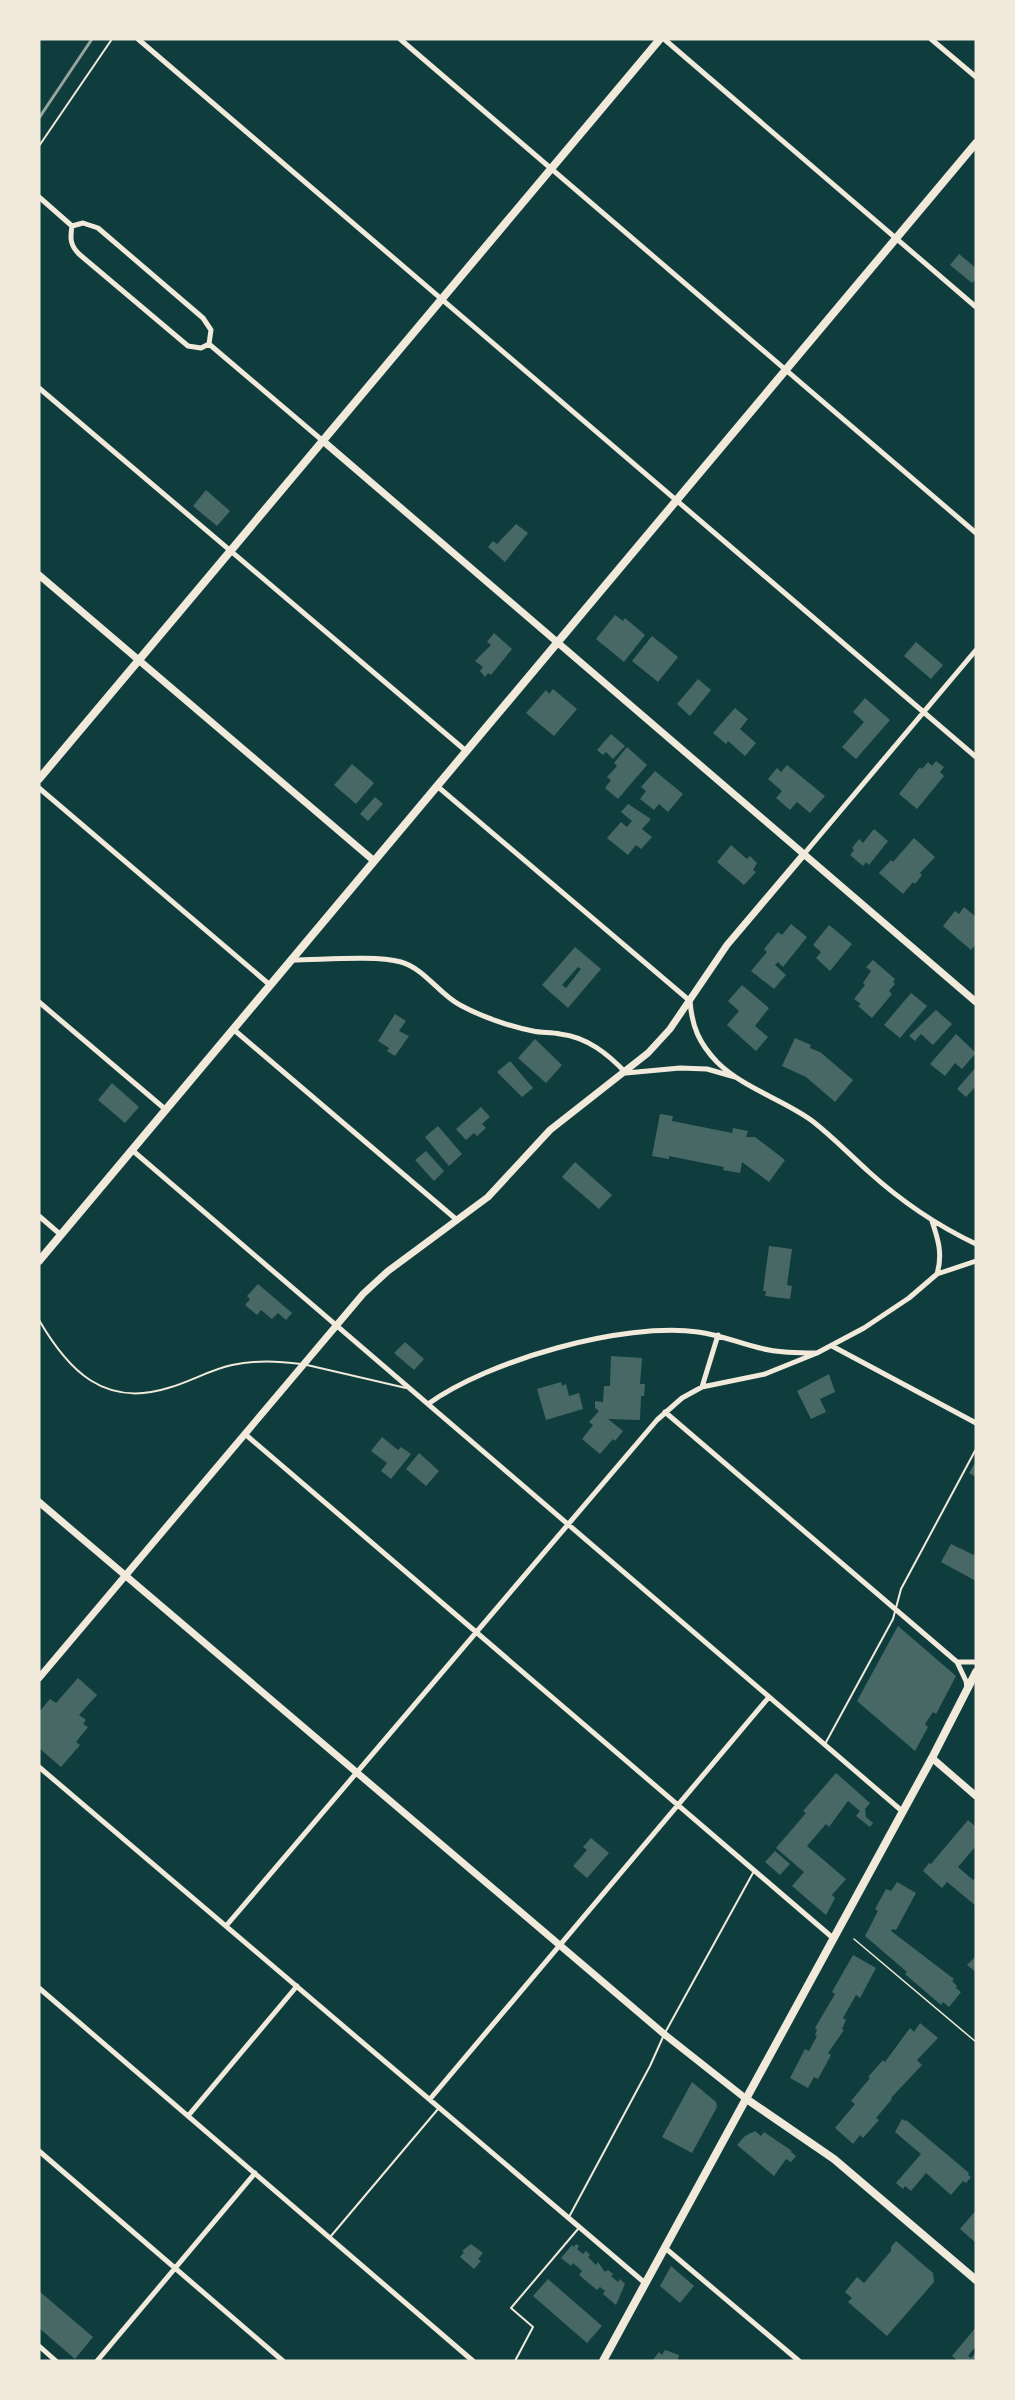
<svg xmlns="http://www.w3.org/2000/svg" width="1015" height="2400" viewBox="0 0 1015 2400" font-family="Arial,sans-serif">
<style>
.building{fill:#486865;fill-rule:evenodd}
.lines{fill:none;stroke-linecap:round;stroke-linejoin:round}
.path{stroke:#f1e9da;stroke-width:1.5}
.service{stroke:#f1e9da;stroke-width:2}
.minor{stroke:#f1e9da;stroke-width:5}
.tertiary{stroke:#f1e9da;stroke-width:7}
.primary{stroke:#f1e9da;stroke-width:8}
.rail{stroke:#97a49c;stroke-width:3}
</style>
<rect width="100%" height="100%" fill="#0f3d3e"/>
<path class="building" d="M 959,254 L 976,268 L 976,279 L 972,283 L 950,265 Z
M 206,490 L 230,511 L 217,526 L 193,506 Z
M 516,524 L 528,533 L 505,562 L 488,547 L 493,541 L 497,544 Z
M 615,615 L 623,621 L 625,618 L 645,635 L 624,662 L 596,639 Z
M 494,633 L 512,649 L 491,675 L 488,673 L 485,677 L 480,671 L 483,667 L 475,661 L 491,645 L 487,642 Z
M 652,636 L 678,657 L 658,682 L 632,661 Z
M 916,642 L 943,665 L 931,679 L 904,656 Z
M 698,679 L 711,690 L 690,716 L 677,704 Z
M 553,689 L 577,709 L 554,736 L 526,713 L 546,690 L 549,694 Z
M 865,698 L 890,720 L 856,759 L 842,747 L 864,722 L 853,712 Z
M 735,708 L 748,719 L 740,729 L 756,743 L 745,756 L 728,741 L 726,744 L 713,733 Z
M 611,734 L 625,746 L 613,759 L 606,752 L 603,755 L 597,750 Z
M 627,747 L 647,765 L 618,799 L 605,788 L 611,780 L 607,777 L 617,766 L 614,763 Z
M 936,761 L 944,767 L 940,772 L 944,776 L 917,809 L 899,794 L 920,767 L 922,769 L 928,762 L 932,766 Z
M 352,764 L 374,783 L 356,804 L 334,785 Z
M 787,765 L 825,796 L 810,813 L 797,802 L 790,810 L 776,798 L 782,791 L 768,779 L 777,768 L 781,772 Z
M 655,771 L 683,794 L 668,812 L 659,804 L 654,810 L 640,799 L 646,791 L 641,787 Z
M 375,797 L 383,804 L 368,821 L 360,814 Z
M 628,804 L 651,819 L 642,829 L 652,837 L 641,849 L 636,845 L 628,855 L 607,838 L 621,822 L 627,827 L 632,821 L 621,812 Z
M 874,829 L 888,841 L 869,865 L 866,862 L 863,866 L 850,855 L 854,850 L 852,848 L 859,839 L 863,843 Z
M 914,838 L 935,857 L 920,873 L 922,875 L 915,884 L 913,882 L 903,894 L 879,873 L 891,860 L 893,862 Z
M 731,845 L 747,859 L 750,856 L 757,863 L 753,870 L 756,872 L 744,885 L 717,862 Z
M 964,907 L 976,917 L 976,944 L 971,950 L 943,926 L 955,911 L 959,914 Z
M 791,924 L 807,937 L 783,967 L 778,962 L 775,965 L 786,975 L 774,989 L 751,971 L 767,952 L 764,949 L 778,932 L 782,935 Z
M 829,925 L 852,944 L 830,971 L 816,958 L 821,952 L 813,945 Z
M 575,947 L 601,969 L 568,1008 L 542,985 ZM 578,967 L 581,969 L 566,988 L 562,985 Z
M 873,960 L 895,979 L 893,982 L 895,984 L 889,991 L 892,994 L 872,1018 L 858,1006 L 861,1004 L 854,999 L 865,985 L 863,983 L 871,971 L 866,967 Z
M 742,985 L 769,1008 L 755,1026 L 768,1037 L 756,1051 L 727,1025 L 739,1011 L 728,1001 Z
M 911,993 L 927,1006 L 900,1038 L 884,1025 Z
M 936,1010 L 952,1024 L 933,1045 L 921,1034 L 915,1041 L 909,1036 Z
M 395,1014 L 406,1021 L 399,1031 L 409,1036 L 395,1056 L 387,1051 L 389,1048 L 378,1041 Z
M 956,1034 L 976,1053 L 962,1069 L 955,1063 L 945,1076 L 930,1064 Z
M 795,1038 L 811,1045 L 810,1048 L 820,1052 L 853,1080 L 835,1102 L 806,1077 L 782,1066 Z
M 535,1039 L 562,1065 L 546,1083 L 518,1058 Z
M 510,1061 L 533,1088 L 522,1097 L 497,1072 Z
M 976,1067 L 976,1086 L 966,1097 L 957,1089 Z
M 112,1083 L 139,1107 L 125,1123 L 98,1100 Z
M 481,1107 L 490,1117 L 482,1124 L 486,1128 L 477,1136 L 474,1133 L 466,1140 L 456,1129 Z
M 660,1114 L 673,1116 L 672,1121 L 732,1133 L 733,1128 L 748,1131 L 746,1137 L 755,1137 L 785,1160 L 769,1182 L 742,1162 L 740,1173 L 723,1170 L 724,1167 L 669,1156 L 669,1159 L 652,1156 Z
M 438,1126 L 462,1154 L 449,1166 L 425,1137 Z
M 426,1151 L 444,1171 L 434,1181 L 415,1160 Z
M 575,1162 L 612,1195 L 599,1209 L 562,1177 Z
M 769,1246 L 792,1249 L 787,1285 L 792,1286 L 790,1299 L 765,1296 L 766,1291 L 763,1291 Z
M 258,1284 L 292,1313 L 286,1320 L 278,1313 L 272,1319 L 261,1310 L 257,1315 L 245,1305 L 250,1299 L 247,1296 Z
M 405,1342 L 424,1359 L 414,1370 L 394,1353 Z
M 611,1356 L 642,1358 L 640,1384 L 645,1384 L 644,1396 L 641,1396 L 640,1420 L 608,1419 L 623,1431 L 615,1441 L 613,1439 L 600,1454 L 582,1439 L 593,1425 L 589,1422 L 599,1411 L 595,1408 L 595,1401 L 603,1402 L 604,1386 L 610,1386 Z
M 829,1374 L 835,1392 L 820,1399 L 826,1412 L 811,1419 L 797,1391 Z
M 561,1382 L 562,1386 L 566,1384 L 569,1396 L 579,1393 L 583,1409 L 546,1420 L 537,1389 Z
M 382,1437 L 398,1450 L 401,1447 L 411,1454 L 391,1479 L 381,1471 L 387,1463 L 371,1451 Z
M 419,1453 L 439,1471 L 426,1486 L 406,1469 Z
M 976,1461 L 976,1477 L 969,1473 Z
M 951,1544 L 974,1555 L 976,1551 L 976,1581 L 941,1562 Z
M 898,1626 L 956,1676 L 936,1714 L 933,1712 L 925,1724 L 928,1727 L 915,1751 L 857,1701 Z
M 78,1678 L 97,1695 L 79,1715 L 86,1720 L 83,1724 L 88,1727 L 76,1742 L 80,1745 L 61,1767 L 39,1748 L 39,1709 L 40,1711 L 50,1699 L 56,1703 Z
M 836,1773 L 870,1803 L 865,1809 L 866,1817 L 873,1823 L 870,1827 L 856,1816 L 860,1811 L 848,1801 L 829,1827 L 826,1824 L 807,1846 L 846,1879 L 832,1895 L 835,1898 L 826,1915 L 792,1886 L 804,1872 L 776,1848 L 806,1813 L 803,1811 Z
M 968,1820 L 976,1827 L 976,1846 L 958,1867 L 973,1880 L 976,1877 L 976,1906 L 947,1882 L 942,1888 L 923,1871 L 929,1863 L 931,1864 Z
M 591,1838 L 609,1853 L 587,1878 L 573,1866 L 587,1850 L 583,1847 Z
M 775,1851 L 790,1864 L 780,1875 L 765,1862 Z
M 897,1882 L 916,1893 L 896,1930 L 893,1929 L 891,1931 L 954,1979 L 952,1981 L 957,1986 L 956,1988 L 961,1992 L 949,2007 L 943,2002 L 941,2005 L 905,1974 L 907,1972 L 865,1936 L 878,1911 L 875,1909 L 886,1889 L 891,1891 Z
M 853,1955 L 876,1968 L 860,1998 L 856,1995 L 843,2018 L 846,2020 L 842,2029 L 844,2030 L 828,2053 L 831,2055 L 818,2079 L 814,2077 L 808,2088 L 790,2078 L 805,2049 L 809,2051 L 817,2036 L 815,2035 L 817,2030 L 815,2028 L 835,1994 L 832,1992 Z
M 975,1957 L 976,1959 L 976,1972 L 967,1965 Z
M 920,2023 L 938,2038 L 917,2060 L 922,2065 L 891,2098 L 892,2099 L 876,2118 L 879,2120 L 863,2138 L 860,2135 L 853,2144 L 835,2128 L 855,2104 L 851,2101 L 870,2078 L 868,2077 L 883,2060 L 885,2062 L 910,2028 L 914,2032 Z
M 692,2082 L 716,2102 L 717,2107 L 692,2153 L 662,2137 Z
M 902,2119 L 905,2121 L 906,2120 L 969,2173 L 968,2175 L 971,2177 L 966,2183 L 963,2181 L 951,2195 L 926,2173 L 911,2191 L 905,2186 L 903,2189 L 896,2183 L 921,2154 L 895,2132 Z
M 755,2131 L 761,2136 L 764,2132 L 792,2151 L 791,2152 L 796,2156 L 791,2162 L 786,2159 L 774,2176 L 737,2145 L 745,2136 Z
M 976,2210 L 976,2243 L 960,2229 Z
M 896,2241 L 933,2273 L 934,2282 L 887,2336 L 848,2302 L 852,2298 L 845,2292 L 857,2277 L 864,2283 L 891,2251 L 891,2247 Z
M 471,2244 L 483,2253 L 478,2259 L 481,2261 L 474,2269 L 460,2257 L 464,2252 L 462,2251 Z
M 576,2244 L 579,2246 L 577,2249 L 583,2254 L 586,2251 L 590,2255 L 588,2257 L 596,2265 L 598,2262 L 605,2272 L 608,2270 L 613,2274 L 611,2276 L 618,2282 L 620,2279 L 625,2284 L 616,2305 L 603,2294 L 605,2291 L 600,2287 L 597,2290 L 579,2275 L 582,2271 L 573,2263 L 571,2266 L 561,2258 L 572,2245 L 574,2247 Z
M 671,2266 L 694,2286 L 680,2303 L 660,2286 Z
M 548,2279 L 602,2326 L 587,2343 L 533,2296 Z
M 39,2291 L 93,2337 L 75,2359 L 39,2328 Z
M 976,2327 L 976,2346 L 968,2356 L 971,2358 L 976,2352 L 976,2361 L 958,2361 L 952,2356 Z
M 665,2350 L 679,2355 L 678,2359 L 681,2361 L 652,2361 L 659,2352 L 662,2355 Z"/>
<g class="lines">
<path class="path" d="M 854,1939 L 976,2042"/>
<path class="service" d="M 39,146 L 112,39
M 39,1320 C 68,1370 104,1408 168,1388 C 190,1382 209,1370 232,1365 C 254,1360 279,1361 301,1364
M 307,1365 L 406,1388
M 825,1744 L 893,1619 L 901,1589 L 976,1449
M 666,2031 L 754,1871
M 569,2217 L 650,2066 L 663,2037
M 331,2236 L 438,2109
M 515,2361 L 533,2327 L 511,2308 L 578,2229"/>
<path class="minor" d="M 138,39 L 976,757
M 400,39 L 976,533
M 664,39 L 976,307
M 931,39 L 976,77
M 39,197 L 72,226
M 83,223 L 98,228 L 203,318 L 211,330 L 209,344 L 201,348 L 188,346 L 79,254 C 70,245 70,238 72,226 Z
M 209,344 L 323,441
M 39,388 L 466,751
M 437,786 L 690,1001 C 692,1027 699,1043 717,1062 C 743,1088 782,1099 811,1120 C 832,1136 850,1155 869,1172 C 901,1201 938,1226 976,1244
M 39,788 L 270,985
M 804,854 L 976,650
M 292,960 C 321,960 375,955 401,962 C 425,969 439,994 460,1005 C 480,1016 511,1027 533,1031 C 542,1033 551,1032 560,1034 C 587,1037 608,1054 626,1073 L 680,1068 L 707,1069 L 735,1077
M 39,1002 L 165,1109
M 233,1029 L 457,1220
M 132,1150 L 902,1811
M 39,1216 L 61,1235
M 932,1221 C 938,1239 943,1254 937,1274
M 832,1346 L 976,1423
M 702,1387 L 718,1335
M 428,1404 C 489,1360 623,1322 698,1332 C 723,1335 745,1346 769,1350 C 784,1353 799,1353 815,1353
M 665,1412 L 957,1662 L 966,1681 L 967,1688
M 245,1434 L 833,1938
M 957,1662 L 976,1662
M 39,1767 L 645,2283
M 226,1926 L 657,1420 L 682,1398 L 702,1387 L 765,1374 L 817,1353 L 864,1328 L 909,1298 L 937,1274 L 976,1261
M 39,1988 L 473,2361
M 430,2099 L 769,1697
M 188,2116 L 297,1986
M 39,2151 L 283,2361
M 664,2247 L 799,2361
M 39,2346 L 56,2361
M 97,2361 L 255,2173"/>
<path class="tertiary" d="M 323,441 L 976,1002
M 39,575 L 373,860
M 39,1502 L 664,2034 L 745,2098
M 39,1678 L 363,1294 L 388,1271 L 488,1197 L 550,1130 L 648,1053 L 670,1029 L 727,945 L 804,854
M 932,1758 L 976,1796"/>
<path class="primary" d="M 39,779 L 660,39
M 39,1261 L 976,143
M 745,2098 L 834,2159 L 976,2280
M 603,2361 L 932,1758 L 976,1672"/>
<path class="rail" d="M 39,118 L 92,39"/>
</g>
<rect width="1015" height="2400" fill="none" stroke="#f1e9da" stroke-width="81"/>
</svg>
